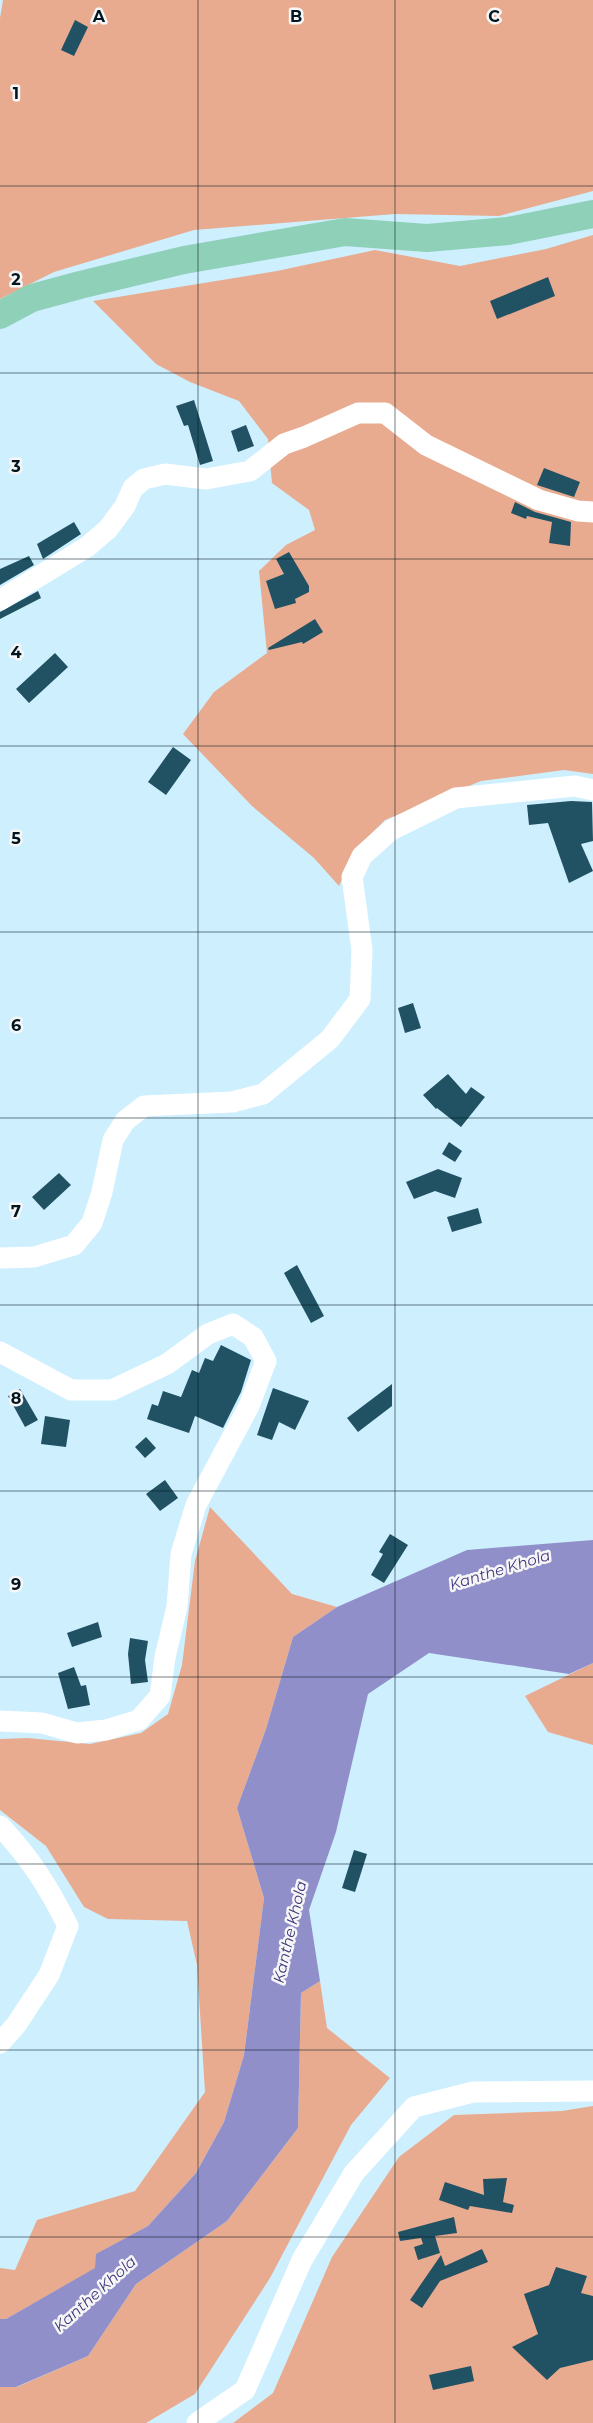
<svg xmlns="http://www.w3.org/2000/svg" width="593" height="2423" viewBox="0 0 593 2423" font-family="Montserrat,sans-serif">
<style>
.green{fill:#e9ab8f}
.water{fill:#918fc9}
.building{fill:#215264}
.lines{fill:none;stroke-linecap:round;stroke-linejoin:round}
.minor{stroke:#fff;stroke-width:21}
.major{stroke:#8ed1b8;stroke-width:28}
.grid{fill:none;stroke:#00151f;stroke-width:1;stroke-opacity:0.55}
.labels{text-anchor:middle;stroke-width:5;stroke-linejoin:round;paint-order:stroke}
.water-label{font-size:15px;font-style:italic;fill:#40377f;stroke:#f6f6f6}
.grid-label{font-size:16px;text-anchor:middle;font-weight:bold;fill:#00151f;stroke:#f6f6f6;stroke-width:5;stroke-linejoin:round;paint-order:stroke}
</style>
<rect width="100%" height="100%" fill="#ceeffe"/>
<path class="green" d="M 3,0 L 593,0 L 593,191 L 499,216 L 395,214 L 194,230 L 54,272 L 0,299 L 0,18 Z
M 593,235 L 593,774 L 564,770 L 481,781 L 385,820 L 355,850 L 339,886 L 314,858 L 252,806 L 183,734 L 214,692 L 267,653 L 259,571 L 286,545 L 315,530 L 309,510 L 272,483 L 268,439 L 239,401 L 190,382 L 156,364 L 93,301 L 277,271 L 375,250 L 460,266 L 546,249 Z
M 210,1507 L 292,1594 L 337,1607 L 293,1637 L 266,1729 L 237,1808 L 264,1898 L 244,2055 L 224,2122 L 196,2173 L 148,2226 L 97,2254 L 96,2268 L 6,2319 L 0,2319 L 0,2268 L 15,2270 L 37,2220 L 135,2191 L 205,2092 L 197,1965 L 187,1921 L 108,1919 L 84,1907 L 46,1846 L 0,1810 L 0,1739 L 28,1738 L 90,1744 L 141,1733 L 168,1714 L 182,1665 L 195,1561 Z
M 593,1663 L 593,1745 L 548,1732 L 525,1696 Z
M 320,1981 L 327,2028 L 390,2078 L 351,2125 L 270,2278 L 195,2394 L 146,2423 L 0,2423 L 0,2387 L 17,2387 L 88,2356 L 136,2284 L 227,2221 L 298,2128 L 301,1993 Z
M 593,2106 L 593,2423 L 233,2423 L 273,2393 L 332,2257 L 399,2157 L 454,2115 L 562,2111 Z"/>
<path class="water" d="M 593,1540 L 593,1663 L 569,1674 L 429,1653 L 368,1694 L 336,1832 L 309,1910 L 320,1981 L 301,1993 L 298,2128 L 227,2221 L 136,2284 L 88,2356 L 16,2387 L 0,2387 L 0,2319 L 6,2319 L 95,2268 L 96,2254 L 148,2226 L 196,2173 L 224,2122 L 244,2055 L 264,1898 L 237,1808 L 266,1729 L 293,1637 L 337,1607 L 467,1550 Z"/>
<path class="building" d="M 75,20 L 88,27 L 74,56 L 61,50 Z
M 548,277 L 555,296 L 497,319 L 490,301 Z
M 194,400 L 213,461 L 200,465 L 188,425 L 184,426 L 176,406 Z
M 246,425 L 254,446 L 238,452 L 231,431 Z
M 544,468 L 580,482 L 574,497 L 537,485 Z
M 515,502 L 535,512 L 571,522 L 570,546 L 549,543 L 552,522 L 527,516 L 526,519 L 511,513 Z
M 74,522 L 81,534 L 43,559 L 37,544 Z
M 289,552 L 309,586 L 309,592 L 295,599 L 296,603 L 275,609 L 266,581 L 284,574 L 276,559 Z
M 29,556 L 34,565 L 0,585 L 0,569 Z
M 38,591 L 41,598 L 0,619 L 0,612 Z
M 315,619 L 323,632 L 303,644 L 302,642 L 269,650 L 268,648 Z
M 55,653 L 68,667 L 29,703 L 16,689 Z
M 173,747 L 191,760 L 166,795 L 148,782 Z
M 571,801 L 592,802 L 593,841 L 581,844 L 593,871 L 569,883 L 548,823 L 529,825 L 527,805 Z
M 413,1003 L 421,1028 L 405,1033 L 398,1008 Z
M 448,1074 L 466,1094 L 471,1087 L 485,1097 L 461,1127 L 437,1108 L 436,1109 L 423,1095 Z
M 449,1142 L 462,1151 L 455,1162 L 442,1154 Z
M 438,1169 L 462,1178 L 455,1198 L 435,1191 L 414,1199 L 406,1182 Z
M 59,1173 L 71,1185 L 44,1210 L 32,1197 Z
M 478,1208 L 482,1223 L 452,1232 L 447,1217 Z
M 297,1265 L 324,1316 L 311,1323 L 284,1273 Z
M 221,1345 L 251,1360 L 241,1392 L 223,1428 L 195,1416 L 189,1433 L 147,1419 L 152,1404 L 158,1406 L 163,1391 L 181,1397 L 192,1370 L 199,1373 L 205,1358 L 213,1361 Z
M 392,1384 L 392,1406 L 358,1432 L 347,1418 Z
M 273,1388 L 309,1401 L 295,1430 L 279,1422 L 272,1440 L 257,1435 Z
M 20,1389 L 38,1420 L 25,1427 L 8,1396 Z
M 45,1416 L 70,1420 L 66,1447 L 41,1444 Z
M 146,1437 L 156,1448 L 145,1458 L 135,1447 Z
M 165,1480 L 178,1498 L 160,1511 L 146,1494 Z
M 390,1534 L 408,1545 L 384,1583 L 371,1575 L 383,1554 L 379,1552 Z
M 98,1622 L 102,1637 L 72,1647 L 67,1633 Z
M 130,1638 L 148,1641 L 145,1660 L 148,1682 L 131,1684 L 128,1654 Z
M 74,1667 L 81,1686 L 86,1685 L 90,1705 L 68,1709 L 58,1673 Z
M 354,1850 L 367,1854 L 355,1892 L 342,1888 Z
M 507,2178 L 503,2202 L 514,2205 L 512,2213 L 470,2206 L 468,2210 L 439,2200 L 445,2182 L 484,2195 L 483,2179 Z
M 454,2217 L 457,2233 L 435,2236 L 440,2253 L 418,2260 L 414,2247 L 423,2244 L 421,2238 L 400,2241 L 398,2232 Z
M 482,2249 L 488,2262 L 440,2281 L 422,2308 L 410,2300 L 441,2255 L 445,2266 Z
M 556,2267 L 587,2276 L 581,2293 L 593,2296 L 593,2360 L 560,2368 L 547,2380 L 512,2347 L 538,2334 L 524,2294 L 549,2285 Z
M 471,2366 L 474,2381 L 433,2390 L 429,2375 Z"/>
<g class="lines">
<path class="minor" d="M 0,600 L 87,547 L 108,529 L 125,506 L 133,488 L 144,479 L 165,474 L 206,479 L 250,471 L 284,444 L 304,437 L 358,413 L 385,413 L 426,445 L 539,500 L 578,511 L 593,512
M 0,1258 L 34,1257 L 74,1245 L 92,1223 L 102,1192 L 113,1140 L 125,1121 L 144,1106 L 232,1102 L 263,1094 L 330,1039 L 360,999 L 362,950 L 352,877 L 362,856 L 391,830 L 456,798 L 575,786 L 593,790
M 0,1352 L 71,1390 L 112,1390 L 167,1364 L 208,1334 L 233,1324 L 253,1337 L 266,1361 L 249,1406 L 196,1505 L 181,1554 L 177,1607 L 165,1657 L 160,1696 L 139,1720 L 106,1730 L 77,1733 L 42,1723 L 0,1721
M 0,1826 C 30,1858 48,1886 68,1926 L 49,1975 L 16,2025 L 0,2043
M 197,2423 L 245,2390 L 302,2260 L 354,2173 L 414,2107 L 473,2092 L 593,2091"/>
<path class="major" d="M 0,315 L 32,298 L 80,285 L 184,260 L 345,232 L 427,238 L 508,231 L 593,214"/>
</g>
<path class="grid" d="M 198,0 L 198,2423M 395,0 L 395,2423M 0,186 L 593,186M 0,373 L 593,373M 0,559 L 593,559M 0,746 L 593,746M 0,932 L 593,932M 0,1118 L 593,1118M 0,1305 L 593,1305M 0,1491 L 593,1491M 0,1677 L 593,1677M 0,1864 L 593,1864M 0,2050 L 593,2050M 0,2237 L 593,2237"/>
<g class="labels">
<g class="water-label">
<text transform="translate(500 1570) rotate(-17)" y="5">Kanthe Khola</text>
<text transform="translate(290 1932) rotate(-77)" y="5">Kanthe Khola</text>
<text transform="translate(95 2294) rotate(-42)" y="5">Kanthe Khola</text>
</g>
</g>
<g class="grid-label">
<text x="99" y="22">A</text>
<text x="296" y="22">B</text>
<text x="494" y="22">C</text>
<text x="16" y="99">1</text>
<text x="16" y="285">2</text>
<text x="16" y="472">3</text>
<text x="16" y="658">4</text>
<text x="16" y="844">5</text>
<text x="16" y="1031">6</text>
<text x="16" y="1217">7</text>
<text x="16" y="1404">8</text>
<text x="16" y="1590">9</text>
</g>
</svg>
